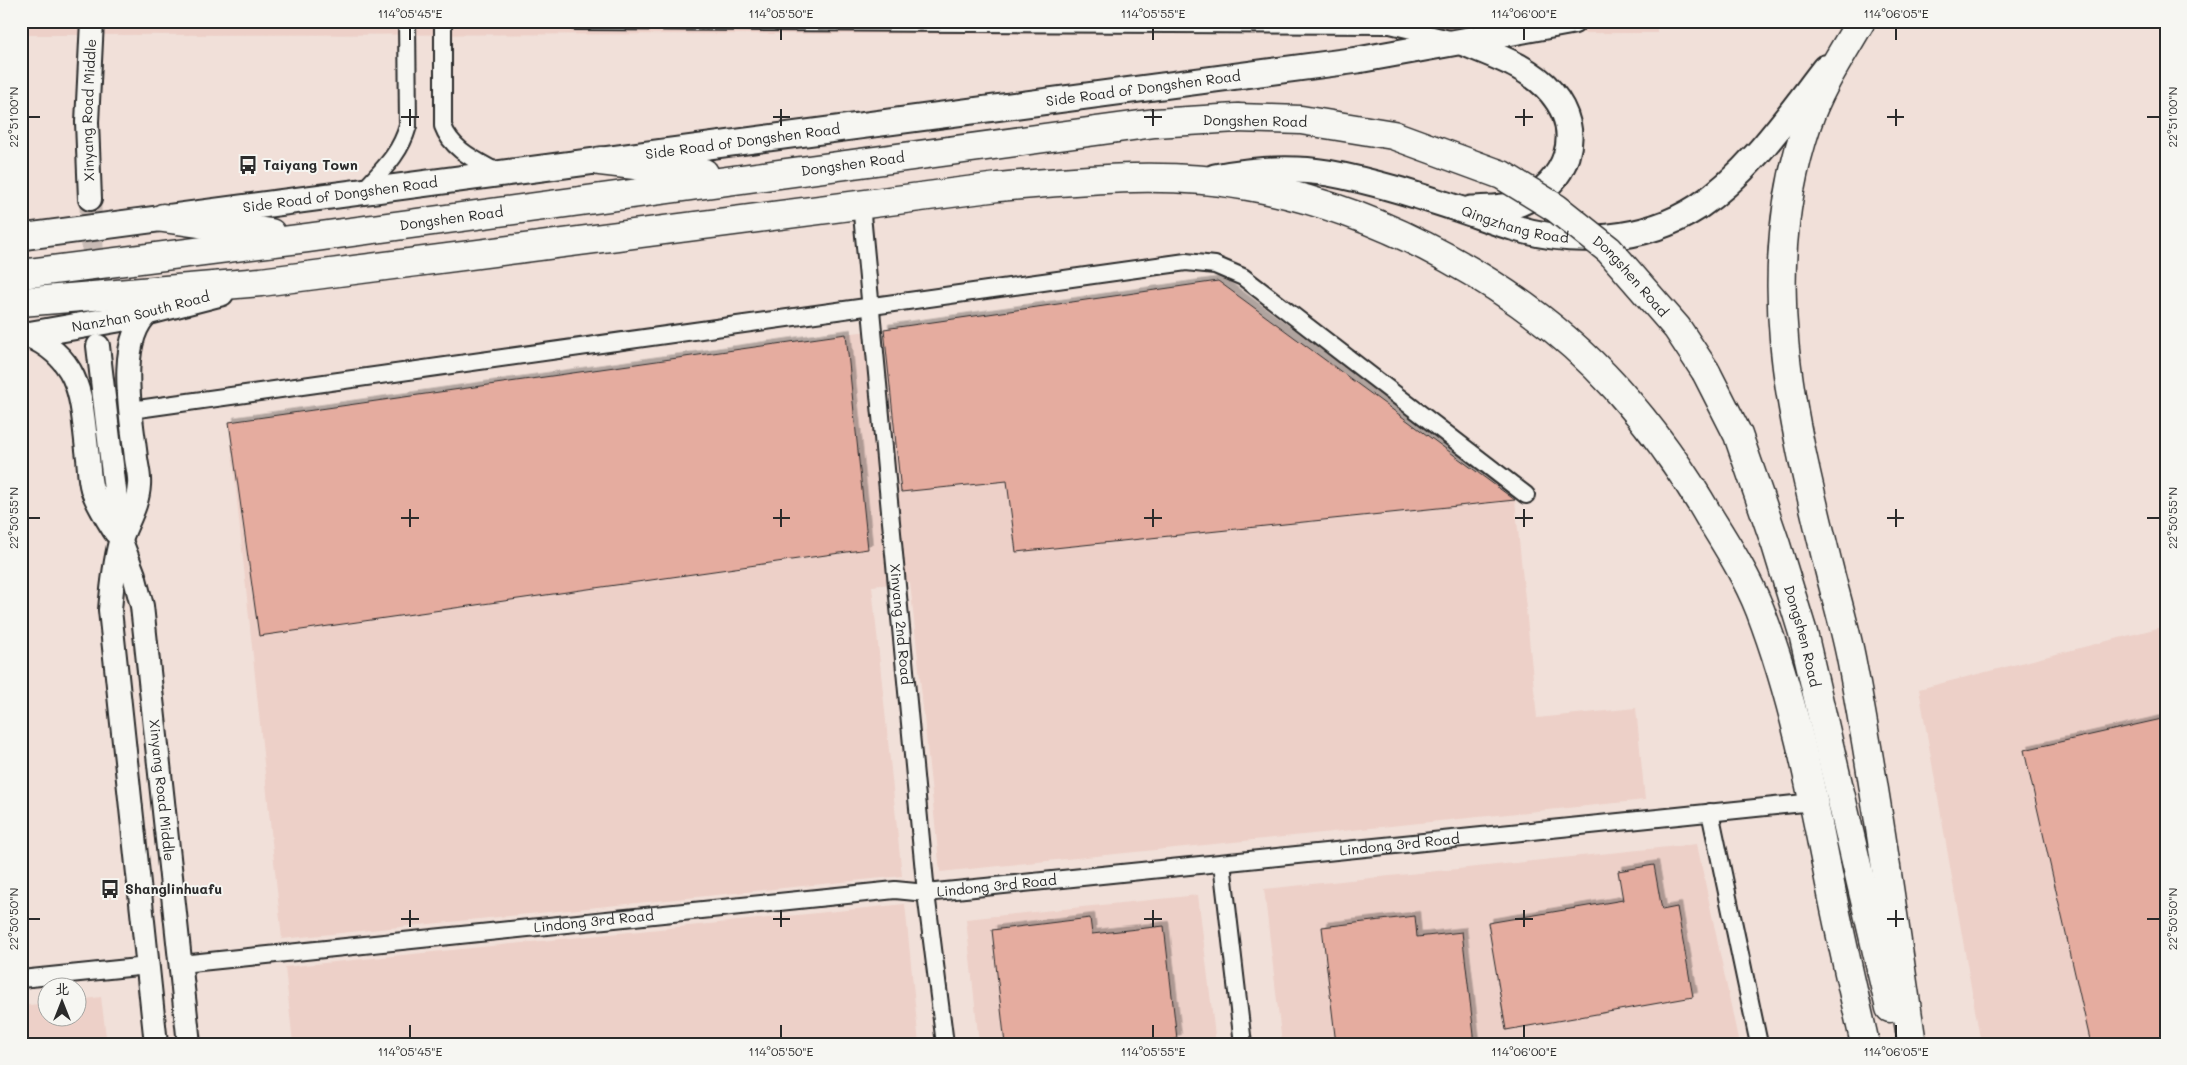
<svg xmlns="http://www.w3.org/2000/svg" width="2187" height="1065" viewBox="0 0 2187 1065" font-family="Mali,'LXGW WenKai TC',sans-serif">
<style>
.built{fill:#edd0c8}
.building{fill:#e5ac9f;stroke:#2b2b2b;filter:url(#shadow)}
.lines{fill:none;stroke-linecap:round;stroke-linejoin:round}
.secondary-tunnel{stroke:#c9bcb6;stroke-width:22;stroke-dasharray:22 11;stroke-linecap:butt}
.street-casing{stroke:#2b2b2b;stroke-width:20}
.secondary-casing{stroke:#2b2b2b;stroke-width:26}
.primary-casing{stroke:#2b2b2b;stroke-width:29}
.highway-casing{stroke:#2b2b2b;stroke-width:31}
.street{stroke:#f6f6f2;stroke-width:16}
.secondary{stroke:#f6f6f2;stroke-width:22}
.primary{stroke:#f6f6f2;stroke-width:25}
.highway{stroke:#f6f6f2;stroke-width:28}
.highway-bridge-casing{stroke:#2b2b2b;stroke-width:31;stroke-linecap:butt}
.highway-bridge{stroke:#f6f6f2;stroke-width:28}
.ticks{fill:none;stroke:#2b2b2b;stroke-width:2}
.labels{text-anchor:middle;stroke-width:4;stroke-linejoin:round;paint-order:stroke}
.street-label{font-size:14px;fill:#2b2b2b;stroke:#f6f6f2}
.poi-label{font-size:14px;font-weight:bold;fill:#2b2b2b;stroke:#f6f6f2;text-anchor:start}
.neatline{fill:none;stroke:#2b2b2b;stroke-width:2}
.ticks-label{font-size:12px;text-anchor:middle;fill:#2b2b2b}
</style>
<defs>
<filter id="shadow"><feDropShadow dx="4.5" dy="-4.5" stdDeviation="0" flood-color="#0004"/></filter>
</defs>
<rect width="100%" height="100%" fill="#f1e0d9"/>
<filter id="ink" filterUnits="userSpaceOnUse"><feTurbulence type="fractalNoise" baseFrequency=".02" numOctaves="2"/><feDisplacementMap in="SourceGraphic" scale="10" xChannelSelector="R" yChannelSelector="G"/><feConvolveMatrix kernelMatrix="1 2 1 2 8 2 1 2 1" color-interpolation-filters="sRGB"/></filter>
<g filter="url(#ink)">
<path class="built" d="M 21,21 L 1657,21 L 1657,33 L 21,35 Z
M 1218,281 L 1515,500 L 1537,718 L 1636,708 L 1645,800 L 940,872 L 910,582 L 872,586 L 902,876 L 282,939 L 229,422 Z
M 2166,626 L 2166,1044 L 1981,1044 L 1919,689 Z
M 1697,844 L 1739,1044 L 1282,1044 L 1264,889 Z
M 1198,895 L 1216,1044 L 979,1044 L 966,919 Z
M 905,904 L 919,1044 L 293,1044 L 285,967 Z
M 101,997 L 107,1044 L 21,1044 L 21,1006 L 47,1003 L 48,1018 L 78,1018 L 78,1000 Z"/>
<path class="building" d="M 1218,281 L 1515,500 L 1016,552 L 1007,481 L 901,492 L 884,329 Z
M 846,334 L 868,549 L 259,636 L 229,422 Z
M 2166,718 L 2166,1038 L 2138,1044 L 2091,1044 L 2024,750 Z
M 1654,865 L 1662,910 L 1677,907 L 1693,997 L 1506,1030 L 1488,923 L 1623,900 L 1618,871 Z
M 1415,916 L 1417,937 L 1462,932 L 1475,1044 L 1336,1044 L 1322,927 Z
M 1090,918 L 1092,934 L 1164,926 L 1177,1039 L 1137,1044 L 1005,1044 L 992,930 Z"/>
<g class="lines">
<path class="secondary-tunnel" d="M 90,199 L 96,312"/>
<g class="street-casing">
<g id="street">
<path d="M 443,21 L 443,126 C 452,151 478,161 500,174"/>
<path d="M 574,21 L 1390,25 L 1450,39"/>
<path d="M 362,192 C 382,170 400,155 408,126 L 407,21"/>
<path id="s1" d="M 861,204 L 926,893 L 945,1044"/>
<path d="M 131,410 L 1186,262 L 1215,265 L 1243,277 L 1526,495"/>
<path d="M 1710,812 L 1759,1044"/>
<path d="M 1222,863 L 1243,1044"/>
<path id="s2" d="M 181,964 L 895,890 L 926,893 L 1814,802"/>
<path d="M 21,979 L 148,966"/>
</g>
</g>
<g class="secondary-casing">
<g id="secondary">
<path id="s3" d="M 90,199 L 87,122 L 92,21"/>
<path d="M 149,312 C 115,340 132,420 136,458 C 137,467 140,476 139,485 C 138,506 126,523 120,542 C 114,565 112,587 110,610 L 156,1044"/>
<path d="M 26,335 C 85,359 81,404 88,458 C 89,468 89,479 92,489 C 97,504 107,519 115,532"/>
<path id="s4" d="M 98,346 L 121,541 L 134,575 L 142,606 L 189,1044"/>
</g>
</g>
<g class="primary-casing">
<g id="primary">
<path d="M 1462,42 C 1492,55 1529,66 1551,92 C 1586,133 1567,184 1520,203 C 1505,209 1486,208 1471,209"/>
<path id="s5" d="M 1215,177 C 1251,170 1291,167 1328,173 C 1372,181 1416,195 1459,209 C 1477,215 1494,222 1512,227 C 1573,246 1644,242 1698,207 C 1750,172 1787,117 1825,68"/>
<path id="s6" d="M 21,237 L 1358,60 L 1573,21"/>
<path id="s7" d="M 21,336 L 124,318 L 221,293"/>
</g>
</g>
<g class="highway-casing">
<g id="highway">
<path d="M 1861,21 C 1842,54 1819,88 1807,124 C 1756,276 1791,415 1828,565 C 1836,598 1846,630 1852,663 C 1876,789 1893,917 1912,1044"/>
<path d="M 600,161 L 704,173"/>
<path d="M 163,218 L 271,233"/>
<path id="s8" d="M 21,274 L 307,238 L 1155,123 L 1237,118"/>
<path d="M 21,302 L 261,282 L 998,187 C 1082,180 1165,171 1248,186 C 1381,209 1525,288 1616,388 C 1652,428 1683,471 1710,518 C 1728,547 1747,577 1760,610 C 1795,701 1813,798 1832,894 C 1842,944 1854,994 1865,1044"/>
<path id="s9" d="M 1706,372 L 1738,435 L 1776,545 L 1803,633 L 1890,1008"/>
</g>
</g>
<use href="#street" class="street"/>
<use href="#secondary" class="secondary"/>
<use href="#primary" class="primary"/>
<use href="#highway" class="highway"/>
<g class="highway-bridge-casing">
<g id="highway-bridge">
<path id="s10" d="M 1237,118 L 1301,120 L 1393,135 L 1502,175 L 1556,208 L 1609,250 L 1677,328 L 1706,372"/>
</g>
</g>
<use href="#highway-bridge" class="highway-bridge"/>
</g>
</g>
<path class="ticks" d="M 410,28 L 410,40M 781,28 L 781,40M 1153,28 L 1153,40M 1524,28 L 1524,40M 1896,28 L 1896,40M 410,109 L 410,126M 781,109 L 781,126M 1153,109 L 1153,126M 1524,109 L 1524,126M 1896,109 L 1896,126M 28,117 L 40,117M 401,117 L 419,117M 773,117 L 790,117M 1144,117 L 1162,117M 1515,117 L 1533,117M 1887,117 L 1904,117M 2147,117 L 2160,117M 410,509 L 410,527M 781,509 L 781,527M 1153,509 L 1153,527M 1524,509 L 1524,527M 1896,509 L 1896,527M 28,518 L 40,518M 401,518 L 419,518M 773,518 L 790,518M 1144,518 L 1162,518M 1515,518 L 1533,518M 1887,518 L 1904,518M 2147,518 L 2160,518M 410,910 L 410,927M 781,910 L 781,927M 1153,910 L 1153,927M 1524,910 L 1524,927M 1896,910 L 1896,927M 28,919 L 40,919M 401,919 L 419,919M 773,919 L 790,919M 1144,919 L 1162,919M 1515,919 L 1533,919M 1887,919 L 1904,919M 2147,919 L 2160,919M 410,1025 L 410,1038M 781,1025 L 781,1038M 1153,1025 L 1153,1038M 1524,1025 L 1524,1038M 1896,1025 L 1896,1038"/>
<defs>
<g id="bus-bare" transform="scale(1.5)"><path d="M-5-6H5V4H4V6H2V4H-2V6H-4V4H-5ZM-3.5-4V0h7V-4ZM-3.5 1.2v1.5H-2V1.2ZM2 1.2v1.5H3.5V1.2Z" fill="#2b2b2b" stroke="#f6f6f2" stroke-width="2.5" paint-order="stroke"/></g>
</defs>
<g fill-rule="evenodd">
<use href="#bus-bare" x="248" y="165"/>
<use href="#bus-bare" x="110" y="889"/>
</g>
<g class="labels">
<g class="street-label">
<text dy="5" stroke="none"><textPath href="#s6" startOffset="1132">Side Road of Dongshen Road</textPath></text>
<text dy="5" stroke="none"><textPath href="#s3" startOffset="89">Xinyang Road Middle</textPath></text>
<text transform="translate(1255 121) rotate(1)" y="5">Dongshen Road</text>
<text dy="5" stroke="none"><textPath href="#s6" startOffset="728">Side Road of Dongshen Road</textPath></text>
<text dy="5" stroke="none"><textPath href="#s8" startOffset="839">Dongshen Road</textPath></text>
<text dy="5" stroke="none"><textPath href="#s6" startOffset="322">Side Road of Dongshen Road</textPath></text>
<text dy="5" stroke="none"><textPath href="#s8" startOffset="434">Dongshen Road</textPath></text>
<text dy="5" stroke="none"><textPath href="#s5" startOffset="308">Qingzhang Road</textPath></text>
<text dy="5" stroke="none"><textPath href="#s10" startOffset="438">Dongshen Road</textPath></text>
<text dy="5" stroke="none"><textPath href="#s7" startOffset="122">Nanzhan South Road</textPath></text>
<text dy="5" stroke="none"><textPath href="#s1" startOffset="422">Xinyang 2nd Road</textPath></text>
<text dy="5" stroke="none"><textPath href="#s9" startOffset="282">Dongshen Road</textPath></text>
<text dy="5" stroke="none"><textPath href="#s4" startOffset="450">Xinyang Road Middle</textPath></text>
<text dy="5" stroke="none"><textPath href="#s2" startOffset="1225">Lindong 3rd Road</textPath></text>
<text dy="5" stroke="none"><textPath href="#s2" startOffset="820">Lindong 3rd Road</textPath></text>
<text dy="5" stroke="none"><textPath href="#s2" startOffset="415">Lindong 3rd Road</textPath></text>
</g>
<g class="poi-label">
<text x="263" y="170">Taiyang Town</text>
<text x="125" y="894">Shanglinhuafu</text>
</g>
</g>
<rect width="2187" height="1065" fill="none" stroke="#f6f6f2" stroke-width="55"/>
<g transform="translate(62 1002)"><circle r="24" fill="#f6f6f2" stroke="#a5a5a2"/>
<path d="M0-4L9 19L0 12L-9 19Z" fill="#2b2b2b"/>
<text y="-8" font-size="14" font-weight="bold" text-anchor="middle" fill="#2b2b2b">北</text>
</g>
<rect x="28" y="28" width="2132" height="1010" class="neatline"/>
<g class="ticks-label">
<text x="410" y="18">114°05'45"E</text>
<text x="781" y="18">114°05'50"E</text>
<text x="1153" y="18">114°05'55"E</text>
<text x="1524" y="18">114°06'00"E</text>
<text x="1896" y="18">114°06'05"E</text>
<text transform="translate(14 117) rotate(-90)" y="4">22°51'00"N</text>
<text transform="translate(2173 117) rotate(-90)" y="4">22°51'00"N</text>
<text transform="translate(14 518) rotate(-90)" y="4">22°50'55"N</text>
<text transform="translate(2173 518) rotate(-90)" y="4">22°50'55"N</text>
<text transform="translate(14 919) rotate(-90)" y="4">22°50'50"N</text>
<text transform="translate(2173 919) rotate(-90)" y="4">22°50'50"N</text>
<text x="410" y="1056">114°05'45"E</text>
<text x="781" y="1056">114°05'50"E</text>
<text x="1153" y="1056">114°05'55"E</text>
<text x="1524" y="1056">114°06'00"E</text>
<text x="1896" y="1056">114°06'05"E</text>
</g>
</svg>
